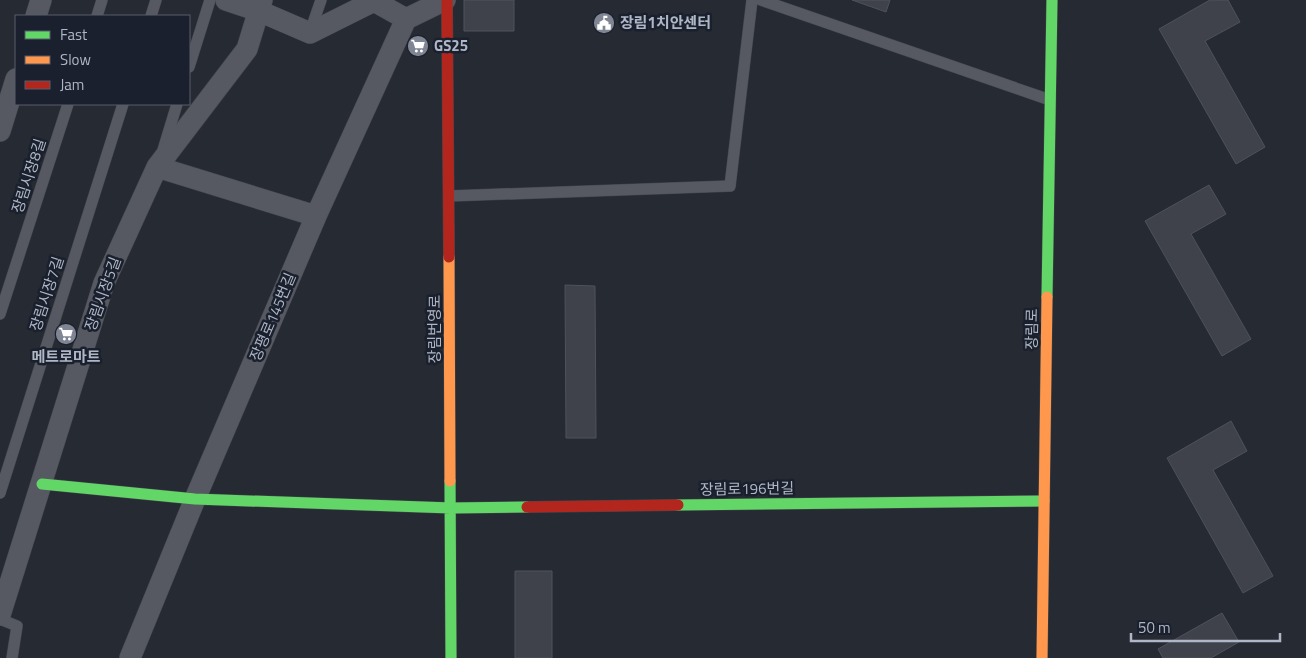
<svg xmlns="http://www.w3.org/2000/svg" width="1306" height="658" viewBox="0 0 1306 658" font-family="'Titillium Web','Noto Sans KR',sans-serif">
<style>
.building{fill:#3f424a;stroke:#4e525b}
.lines{fill:none;stroke-linecap:round;stroke-linejoin:round}
.lane-casing{stroke:#42454b;stroke-width:12}
.street-casing{stroke:#42454b;stroke-width:22}
.fast-casing{stroke:#42454b;stroke-width:12}
.slow-casing{stroke:#42454b;stroke-width:12}
.jam-casing{stroke:#42454b;stroke-width:12}
.lane{stroke:#565961;stroke-width:11}
.street{stroke:#565961;stroke-width:21}
.fast{stroke:#63d668;stroke-width:11}
.slow{stroke:#ff974d;stroke-width:11}
.jam{stroke:#b3261e;stroke-width:11}
.labels{text-anchor:middle;stroke-width:5;stroke-linejoin:round;paint-order:stroke}
.poi-label{font-size:15px;font-weight:bold;fill:#afb6c5;stroke:#1a202d;text-anchor:start}
.street-label{font-size:15px;fill:#afb6c5;stroke:#1a202d}
</style>
<rect width="100%" height="100%" fill="#262a32"/>
<path class="building" d="M 464,0 L 514,0 L 514,31 L 464,31 Z
M 852,0 L 890,0 L 886,12 Z
M 1210,0 L 1228,0 L 1240,22 L 1205,41 L 1265,147 L 1236,164 L 1159,29 Z
M 1209,185 L 1226,214 L 1191,234 L 1251,339 L 1222,356 L 1145,221 Z
M 565,285 L 595,286 L 596,438 L 566,438 Z
M 1231,421 L 1247,451 L 1213,470 L 1273,576 L 1243,593 L 1167,458 Z
M 515,571 L 552,571 L 552,658 L 515,658 Z
M 1222,613 L 1239,642 L 1211,658 L 1163,658 L 1158,649 Z"/>
<g class="lines">
<g class="lane-casing">
<path id="lane" d="M 761,0 L 1050,100
M 97,16 L 102,0
M 151,16 L 156,0
M 310,32 L 321,0
M 189,67 L 210,0
M 163,150 L 177,104
M 449,196 L 730,186 L 752,0
M 0,314 L 68,104
M 0,493 L 123,104
M 0,619 L 17,626 L 12,658"/>
</g>
<g class="street-casing">
<path id="street" d="M 226,0 L 259,11 L 310,33 L 374,1 L 406,19
M 36,16 L 41,0
M 0,131 L 16,79
M 157,167 L 316,216
M 0,615 L 104,283 L 157,167 L 247,49 L 262,0
M 130,658 L 195,499 L 316,216 L 406,19 L 445,0"/>
</g>
<g class="fast-casing">
<path id="fast" d="M 1047,297 L 1052,0
M 450,481 L 451,658
M 42,484 L 195,499 L 451,508 L 527,507
M 678,505 L 1044,501"/>
</g>
<g class="slow-casing">
<path id="slow" d="M 449,257 L 450,481
M 1042,658 L 1047,297"/>
</g>
<g class="jam-casing">
<path id="jam" d="M 447,0 L 449,257
M 527,507 L 678,505"/>
</g>
<use href="#lane" class="lane"/>
<use href="#street" class="street"/>
<use href="#fast" class="fast"/>
<use href="#slow" class="slow"/>
<use href="#jam" class="jam"/>
</g>
<defs>
<g id="civic-disc" transform="scale(1.125)"><circle r="9.5" fill="#7f8592" stroke="#1a202d"/><path d="M-.6-6.5H3V-4.5H.6V-3L4-1V1h2V6H-6V1h2V-1L-.6-3ZM-1.2 2.5V6h2.4V2.5Z" fill="#fff"/></g>
<g id="supermarket-disc" transform="scale(1.125)"><circle r="9.5" fill="#7f8592" stroke="#1a202d"/><path d="M-6-5.5h2.5l.6 2H6L4.5 2H-2.5L-4.4-4H-6ZM-1.5 3.2a1.3 1.3 0 1 0 .1 0ZM3 3.2a1.3 1.3 0 1 0 .1 0Z" fill="#fff"/></g>
</defs>
<g fill-rule="evenodd">
<use href="#civic-disc" x="604" y="23"/>
<use href="#supermarket-disc" x="418" y="46"/>
<use href="#supermarket-disc" x="66" y="334"/>
</g>
<g class="labels">
<g class="poi-label">
<text x="620" y="28">장림1치안센터</text>
<text x="434" y="51">GS25</text>
<text x="66" y="362" text-anchor="middle">메트로마트</text>
</g>
<g class="street-label">
<text transform="translate(29 176) rotate(-72)" y="5">장림시장8길</text>
<text transform="translate(47 294) rotate(-72)" y="5">장림시장7길</text>
<text transform="translate(103 294) rotate(-70)" y="5">장림시장5길</text>
<text transform="translate(273 317) rotate(-67)" y="5">장평로145번길</text>
<text transform="translate(435 329) rotate(-90)" y="5">장림번영로</text>
<text transform="translate(1032 329) rotate(-89)" y="5">장림로</text>
<text transform="translate(747 489) rotate(-1)" y="5">장림로196번길</text>
</g>
</g>
<rect x="15" y="15" width="175" height="90" fill="#1a202d" stroke="#565c6a"/>
<rect x="25" y="31" width="25" height="8" fill="#63d668" stroke="#565c6a"/>
<text x="60" y="40" font-size="15" fill="#afb6c5">Fast</text>
<rect x="25" y="56" width="25" height="8" fill="#ff974d" stroke="#565c6a"/>
<text x="60" y="65" font-size="15" fill="#afb6c5">Slow</text>
<rect x="25" y="81" width="25" height="8" fill="#b3261e" stroke="#565c6a"/>
<text x="60" y="90" font-size="15" fill="#afb6c5">Jam</text>
<path d="M1131 633v8h149v-8" fill="none" stroke="#afb6c5" stroke-width="2.5"/>
<text x="1138" y="633" font-size="15" fill="#afb6c5" stroke="#1a202d" stroke-width="4" paint-order="stroke">50 m</text>
</svg>
